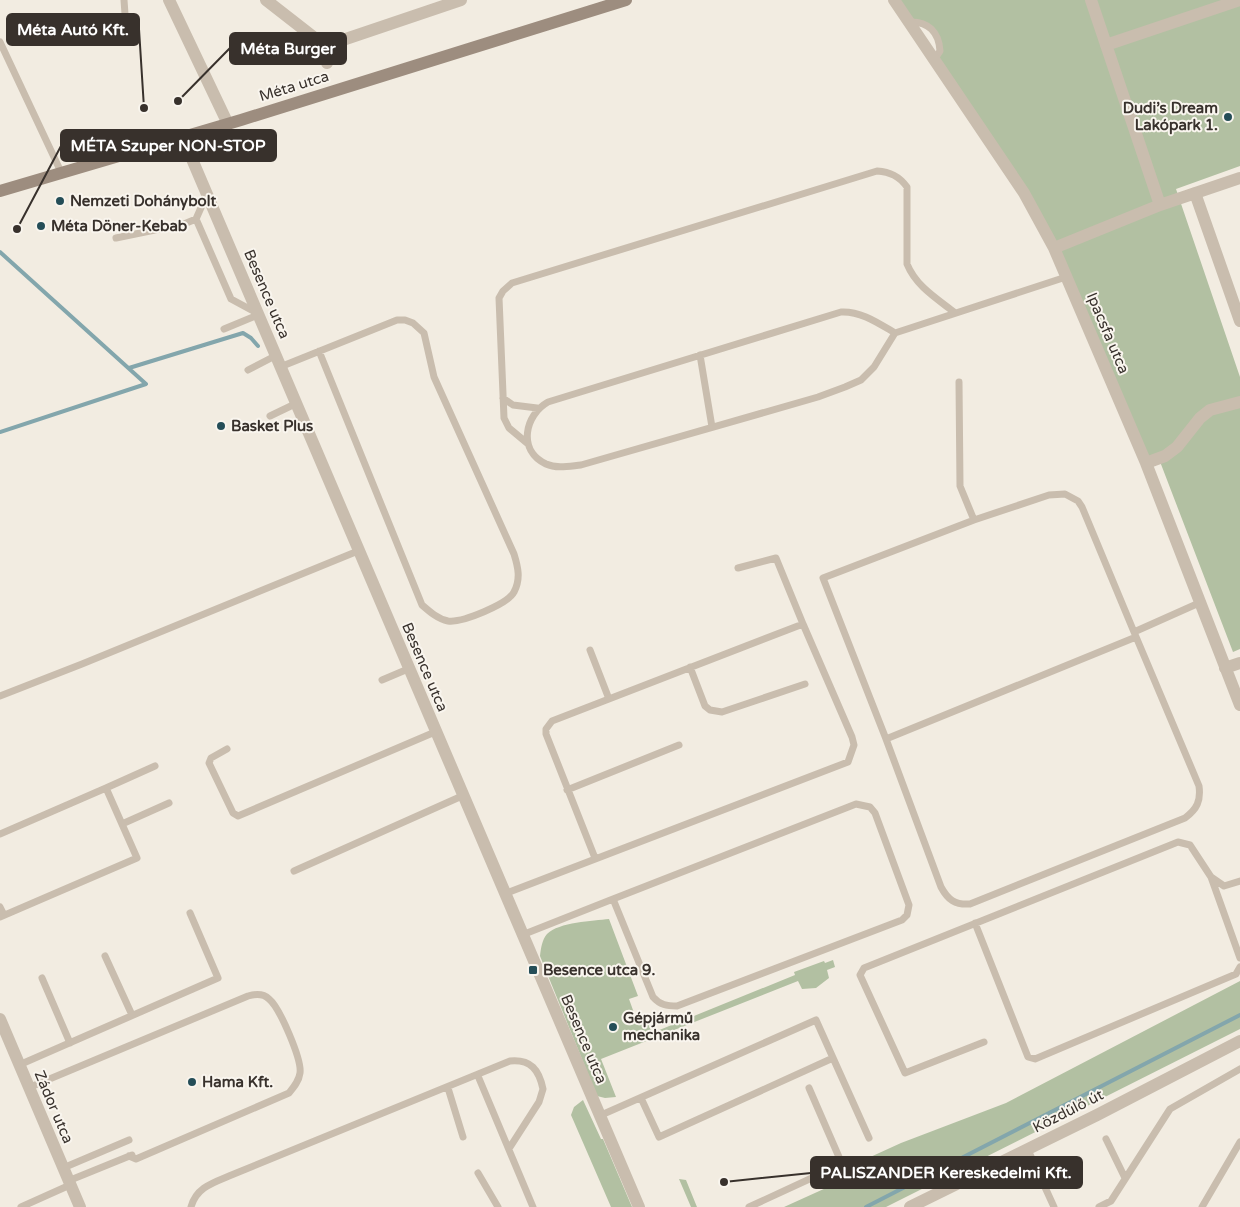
<svg xmlns="http://www.w3.org/2000/svg" width="1240" height="1207" viewBox="0 0 1240 1207" font-family="'Varela Round',sans-serif">
<style>
.green{fill:#b2c0a2}
.lines{fill:none;stroke-linecap:round;stroke-linejoin:round}
.stream{stroke:#83a6ac;stroke-width:4}
.service{stroke:#c9bdae;stroke-width:7}
.minor{stroke:#c9bdae;stroke-width:12}
.secondary{stroke:#9d8d7f;stroke-width:12}
.poi-dot{fill:#244d57;stroke:#f9f5ee;stroke-width:2}
.labels{text-anchor:middle;stroke-width:4;stroke-linejoin:round;paint-order:stroke}
.street-label{font-size:15px;fill:#38312c;stroke:#f9f5ee}
.poi-label{font-size:15px;font-weight:bold;fill:#38312c;stroke:#f9f5ee;text-anchor:start}
.leader{fill:none;stroke:#38312c;stroke-width:2}
.callout-dot{fill:#38312c;stroke:#f9f5ee;stroke-width:2}
.callout{fill:#38312c;stroke:#38312c;stroke-width:2}
.callout-label{font-size:16px;text-anchor:middle;font-weight:bold;fill:#fff}
</style>
<rect width="100%" height="100%" fill="#f2ece1"/>
<path class="green" d="M 894,0 L 1240,0 L 1240,166 L 1176,189 L 1240,377 L 1240,649 L 1233,652 L 1159,459 L 1146,463 L 1054,248 L 934,60 L 940,51 L 934,31 L 909,22 Z
M 609,919 L 638,996 L 629,999 L 638,1024 L 647,1021 L 652,1033 L 795,975 L 794,972 L 824,961 L 825,963 L 833,960 L 835,967 L 827,970 L 829,978 L 816,988 L 802,989 L 798,981 L 601,1059 L 616,1097 L 605,1098 L 597,1096 L 540,956 C 541,948 542,940 547,934 C 559,922 593,921 609,919 Z
M 1240,981 L 1240,1029 L 886,1207 L 784,1207 L 848,1178 L 844,1169 L 901,1143 L 1006,1103 Z
M 583,1100 L 601,1139 L 603,1139 L 632,1207 L 611,1207 L 571,1115 L 574,1107 Z
M 679,1179 L 686,1180 L 697,1207 L 691,1207 Z"/>
<g class="lines">
<path class="stream" d="M 0,252 L 146,384 L 0,432
M 129,368 L 243,333 L 251,338 L 258,346
M 866,1207 L 1240,1015"/>
<path class="service" d="M 124,0 L 125,14
M 909,22 C 928,21 939,32 940,51 L 934,60
M 0,42 L 61,172
M 207,194 L 196,219 L 231,299 L 255,312
M 116,238 L 184,224 L 196,219
M 224,329 L 258,315
M 895,333 C 878,323 861,311 841,312 L 548,402 C 525,415 517,450 546,464 C 557,469 570,466 581,465 L 818,397 L 845,387 L 861,380 L 874,367 L 895,333 L 1066,277
M 700,355 L 712,427
M 280,367 L 397,320 L 405,320 L 413,323 L 424,333 L 434,377 L 514,554 C 518,567 521,579 514,592 C 508,604 462,623 448,621 C 438,619 430,612 422,605 L 319,351
M 248,370 L 275,356
M 959,382 L 960,486 L 974,520
M 503,398 L 513,405 L 537,408
M 270,416 L 295,404
M 527,443 L 509,428 L 504,418 L 499,298 L 503,291 L 512,283 L 877,171 C 890,172 899,176 907,187 L 907,264 C 916,286 936,298 954,312
M 738,568 L 776,558 L 803,624
M 1136,637 L 886,739 L 941,887 C 948,900 955,905 970,904 L 1185,818 C 1197,809 1201,801 1199,786 L 1134,632 L 1199,603
M 590,650 L 609,699
M 690,667 L 705,706 L 710,710 L 722,712 L 805,684
M 382,680 L 408,669
M 0,696 L 82,664 L 358,551
M 886,739 L 823,578 L 974,520 L 1049,495 L 1065,494 L 1078,501 L 1082,507 L 1134,632
M 227,749 L 211,758 L 209,763 L 233,813 L 238,816 L 435,732
M 106,788 L 155,766
M 567,790 L 679,745
M 122,824 L 169,803
M 0,834 L 106,788 L 137,858 L 0,917
M 294,871 L 462,796
M 1211,877 L 1240,958
M 504,894 L 848,762 L 854,745 L 852,737 L 803,624 L 552,721 L 546,729 L 546,734 L 595,858
M 0,907 L 4,915
M 975,923 L 1028,1057 L 1035,1059 L 1236,974 L 1240,967
M 522,935 L 613,899 L 653,997 C 660,1005 667,1006 677,1006 L 902,920 L 907,915 L 909,905 L 875,813 L 870,807 L 856,804 L 613,899
M 105,956 L 132,1015
M 42,978 L 70,1043
M 984,1042 L 905,1073 L 860,975 L 864,968 L 1178,842 L 1190,845 L 1211,877 L 1224,886 L 1240,881
M 19,1065 L 218,978 L 190,913
M 478,1076 L 533,1207
M 28,1088 L 248,996 C 255,994 263,993 269,999 C 280,1008 302,1060 300,1073 C 299,1081 294,1087 289,1093 L 136,1159 L 129,1156
M 448,1088 L 463,1137
M 641,1098 L 659,1137 L 833,1058
M 599,1116 L 816,1020 L 869,1138
M 1106,1139 L 1125,1178
M 1028,1150 L 1054,1207
M 63,1168 L 129,1140
M 478,1173 L 498,1207
M 68,1181 L 132,1155
M 21,1207 L 70,1185
M 191,1207 C 196,1188 212,1183 229,1176 L 510,1061 C 531,1059 539,1070 543,1089 L 539,1102 L 510,1147
M 749,1207 L 842,1164 L 809,1088
M 1099,1207 L 1111,1201 L 1170,1109 L 1240,1069
M 1202,1207 L 1240,1142"/>
<path class="minor" d="M 169,0 L 228,124
M 266,0 L 325,46 L 327,63
M 894,0 L 1024,193 L 1054,248 L 1146,463 L 1240,705
M 1091,0 L 1160,205
M 1106,45 L 1240,0
M 325,46 L 461,0
M 183,138 L 639,1207
M 1195,193 L 1240,321
M 1054,248 L 1160,205 L 1240,178
M 1146,463 L 1165,456 L 1177,447 L 1200,418 L 1210,410 L 1240,402
M 1225,668 L 1240,663
M 0,1019 L 80,1207
M 910,1207 L 1097,1115 L 1240,1041"/>
<path class="secondary" d="M 0,191 L 241,120 L 626,0"/>
</g>
<g class="poi-dot">
<circle cx="1228" cy="117" r="5"/>
<circle cx="60" cy="201" r="5"/>
<circle cx="41" cy="226" r="5"/>
<circle cx="221" cy="426" r="5"/>
<rect x="528" y="965" width="10" height="10" rx="2.5"/>
<circle cx="613" cy="1027" r="5"/>
<circle cx="192" cy="1082" r="5"/>
</g>
<g class="labels">
<g class="street-label">
<text transform="translate(294 86) rotate(-17)" y="5">Méta utca</text>
<text transform="translate(267 294) rotate(67)" y="5">Besence utca</text>
<text transform="translate(1108 333) rotate(67)" y="5">Ipacsfa utca</text>
<text transform="translate(425 667) rotate(67)" y="5">Besence utca</text>
<text transform="translate(584 1039) rotate(67)" y="5">Besence utca</text>
<text transform="translate(54 1107) rotate(67)" y="5">Zádor utca</text>
<text transform="translate(1068 1111) rotate(-27)" y="5">Közdűlő út</text>
</g>
<g class="poi-label">
<text x="1218" y="113" text-anchor="end">Dudi’s Dream<tspan x="1218" dy="17">Lakópark 1.</tspan></text>
<text x="70" y="206">Nemzeti Dohánybolt</text>
<text x="51" y="231">Méta Döner-Kebab</text>
<text x="231" y="431">Basket Plus</text>
<text x="543" y="975">Besence utca 9.</text>
<text x="623" y="1023">Gépjármű<tspan x="623" dy="17">mechanika</tspan></text>
<text x="202" y="1087">Hama Kft.</text>
</g>
</g>
<path class="leader" d="M144 108L139 29M178 101L230 48M17 229L61 146M724 1182L811 1173"/>
<g class="callout-dot">
<circle cx="144" cy="108" r="5"/>
<circle cx="178" cy="101" r="5"/>
<circle cx="17" cy="229" r="5"/>
<circle cx="724" cy="1182" r="5"/>
</g>
<g class="callout">
<rect x="7" y="14" width="132" height="31" rx="5"/>
<rect x="230" y="33" width="116" height="31" rx="5"/>
<rect x="61" y="130" width="215" height="31" rx="5"/>
<rect x="811" y="1157" width="271" height="31" rx="5"/>
</g>
<g class="callout-label">
<text x="73" y="35">Méta Autó Kft.</text>
<text x="288" y="54">Méta Burger</text>
<text x="168" y="151">MÉTA Szuper NON-STOP</text>
<text x="946" y="1178">PALISZANDER Kereskedelmi Kft.</text>
</g>
</svg>
